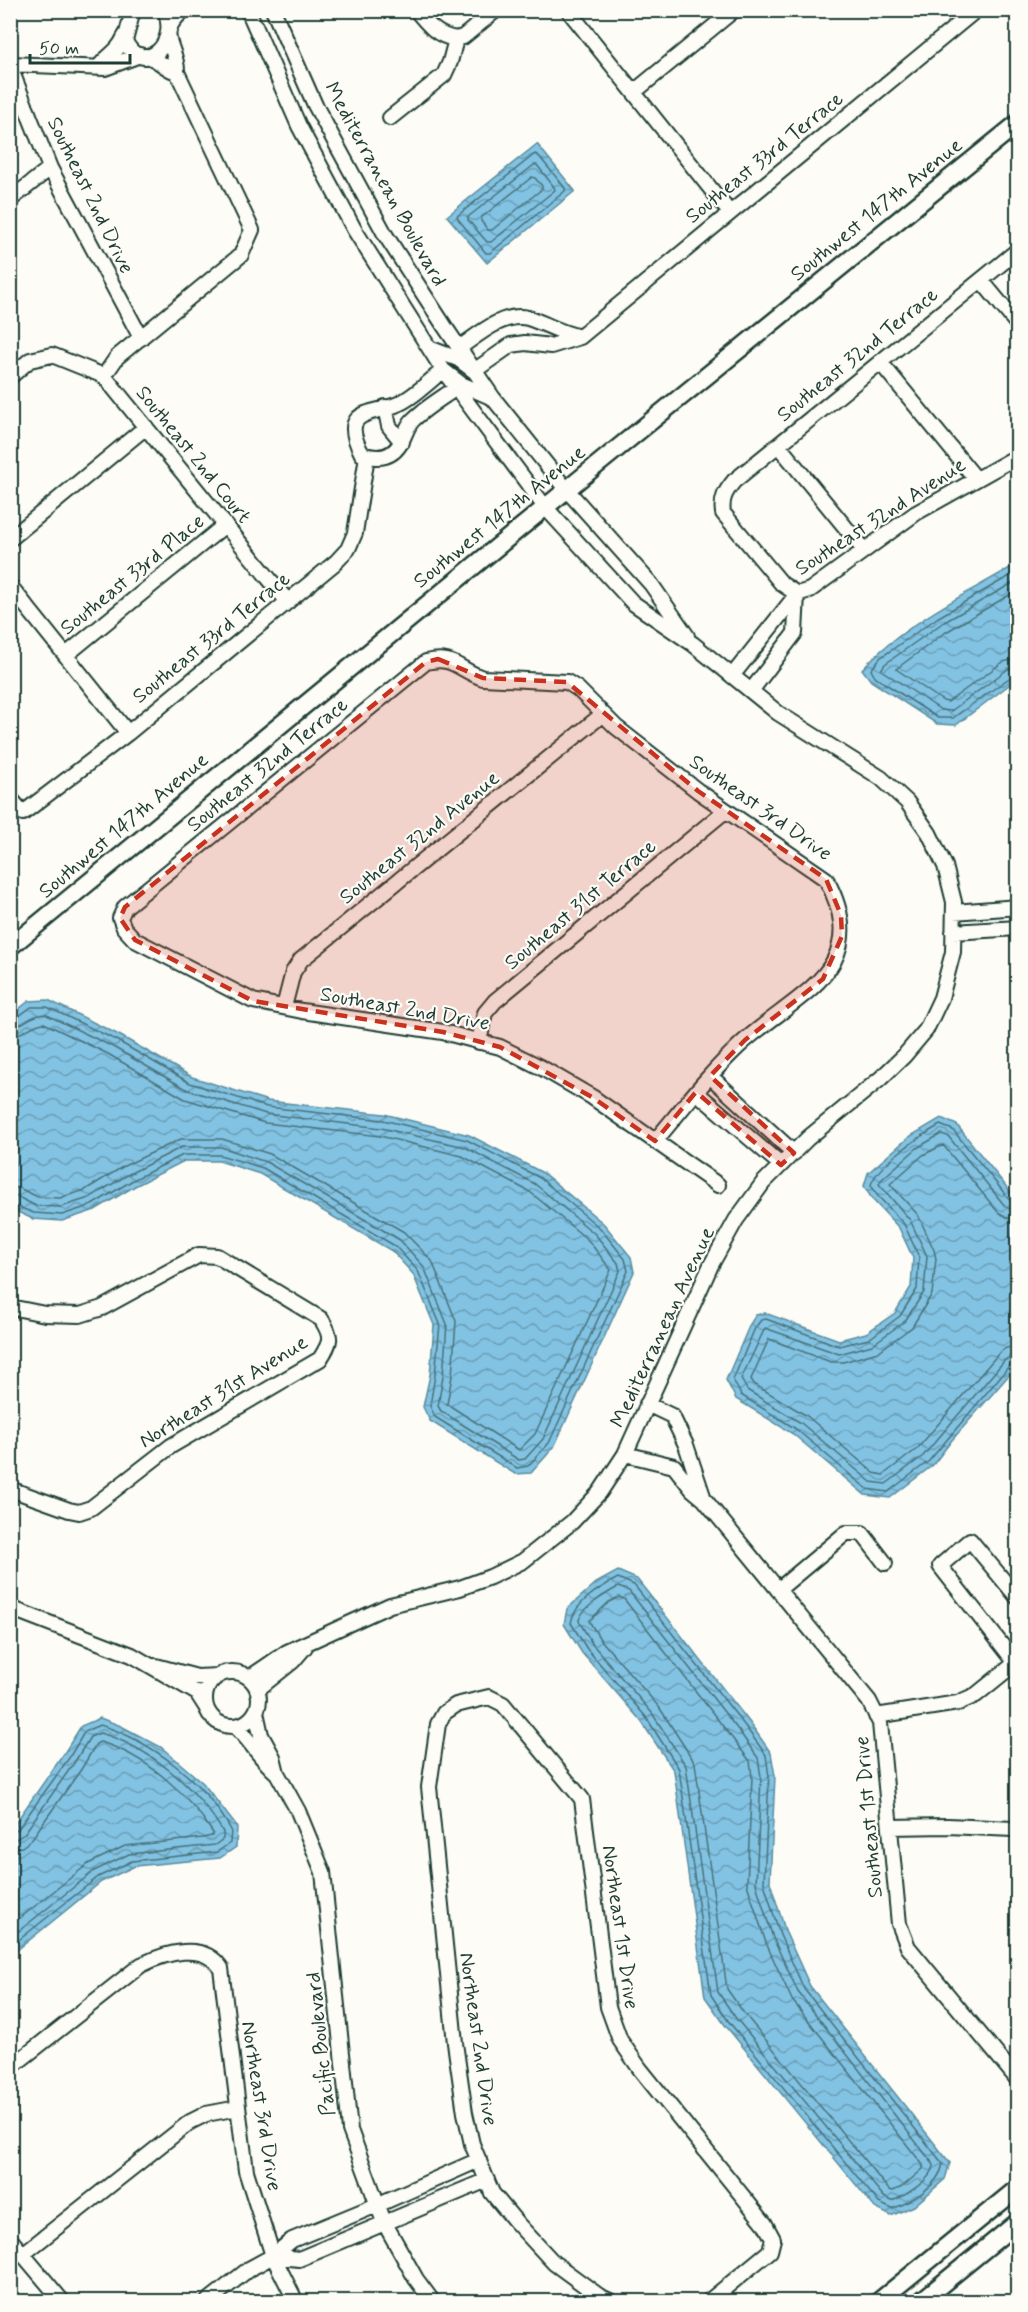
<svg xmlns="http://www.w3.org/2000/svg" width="1028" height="2312" viewBox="0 0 1028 2312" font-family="Mynerve,sans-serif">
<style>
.water{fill:url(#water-waves);stroke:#5a8d9c;stroke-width:1.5}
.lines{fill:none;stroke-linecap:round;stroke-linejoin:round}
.shore{stroke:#47727a;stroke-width:1.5}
.minor-casing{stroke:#1f3d34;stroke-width:18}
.tertiary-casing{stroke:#1f3d34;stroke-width:21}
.minor{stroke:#fdfcf7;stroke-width:14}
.tertiary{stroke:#fdfcf7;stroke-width:16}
.marked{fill:#c8321e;fill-opacity:0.2;stroke:#c8321e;stroke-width:4.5;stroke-dasharray:12 8;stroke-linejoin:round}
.labels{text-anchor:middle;stroke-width:4.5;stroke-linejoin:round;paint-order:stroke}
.street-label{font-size:21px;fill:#1f3d34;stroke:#fdfcf7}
</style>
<defs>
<pattern id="water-waves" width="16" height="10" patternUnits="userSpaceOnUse" patternTransform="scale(1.5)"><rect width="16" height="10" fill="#82c2e2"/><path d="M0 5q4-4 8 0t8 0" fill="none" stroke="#6a9fb8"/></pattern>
</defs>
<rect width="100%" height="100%" fill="#fdfcf7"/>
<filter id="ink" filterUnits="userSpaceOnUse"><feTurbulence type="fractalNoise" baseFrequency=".0167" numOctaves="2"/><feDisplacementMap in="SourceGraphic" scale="12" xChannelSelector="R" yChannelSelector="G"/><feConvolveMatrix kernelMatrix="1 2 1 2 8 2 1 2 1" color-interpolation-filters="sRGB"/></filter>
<g filter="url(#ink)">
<path class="water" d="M 537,144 L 575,191 L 487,263 L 447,216 Z
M 1017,564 L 1017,679 L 956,725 L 937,724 L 871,681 L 862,669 C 900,627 967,593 1017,564 Z
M 48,1000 L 119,1035 L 192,1077 L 268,1101 L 384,1114 L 469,1135 L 543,1173 L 604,1224 L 631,1257 L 634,1272 L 554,1447 L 531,1473 L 515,1474 L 430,1421 L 423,1407 L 430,1375 L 434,1325 L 413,1274 L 392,1251 L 260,1174 L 219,1161 L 184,1161 L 135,1186 L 95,1210 L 62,1221 L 33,1219 L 11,1209 L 11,1015 L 29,1001 Z
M 941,1118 L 957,1125 L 1017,1200 L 1017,1366 L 952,1440 L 933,1465 L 890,1498 L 865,1495 L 793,1434 L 736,1399 L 726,1380 L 750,1324 L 756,1315 L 765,1313 L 839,1340 L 866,1333 L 895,1313 L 911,1287 L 913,1258 L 899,1228 L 872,1199 L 864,1186 L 868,1173 L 909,1137 Z
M 618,1571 L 637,1579 L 750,1723 L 771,1753 L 775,1776 L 770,1882 L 786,1933 L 810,1986 L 950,2163 L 945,2179 L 914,2206 L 891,2216 L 875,2208 L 725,2025 L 705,1997 L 674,1771 L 641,1721 L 582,1653 L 564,1624 L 567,1609 L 596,1583 Z
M 100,1718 L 121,1726 L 161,1747 L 203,1783 L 237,1827 L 236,1847 L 220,1858 L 135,1866 L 101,1882 L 11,1955 L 11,1829 L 63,1755 L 81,1726 Z"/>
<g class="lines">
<path class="shore" d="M 535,154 L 538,155 L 565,188 L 565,191 L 490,253 L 486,253 L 458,219 L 457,216 Z
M 534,165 L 537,165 L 554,187 L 555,190 L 491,242 L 487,242 L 468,220 L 468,217 Z
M 532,177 L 535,178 L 542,186 L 542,189 L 492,230 L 488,230 L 481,221 L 481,218 Z
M 1018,571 L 937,618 L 880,658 L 871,670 L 875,677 L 938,718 L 953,718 L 1012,676 L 1018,675
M 1018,580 L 941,624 L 885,664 L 881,670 L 941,710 L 951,711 L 1008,669 L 1018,667
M 1018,590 L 946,632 L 896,669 L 943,701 L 948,702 L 1003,662 L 1018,658
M 10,1019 L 15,1019 L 31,1007 L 47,1007 L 116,1040 L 190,1083 L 267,1107 L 383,1120 L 467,1140 L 540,1178 L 600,1228 L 625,1259 L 628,1271 L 549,1443 L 528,1466 L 517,1468 L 435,1417 L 430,1406 L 435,1375 L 440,1324 L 418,1271 L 395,1246 L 263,1168 L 220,1155 L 183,1155 L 133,1180 L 92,1205 L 62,1215 L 34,1213 L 10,1204
M 10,1027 C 25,1026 28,1015 45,1014 L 113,1047 L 188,1090 L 266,1114 L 381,1128 L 465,1147 L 535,1184 L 595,1234 L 618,1263 L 620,1271 L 543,1439 L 525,1459 L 519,1460 L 441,1411 L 438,1406 L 443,1376 L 447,1324 L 424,1267 L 400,1240 L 266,1162 L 221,1147 L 182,1147 L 129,1174 L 89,1198 L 61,1207 L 36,1206 L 18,1197 L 10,1196
M 10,1036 C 24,1035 31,1024 44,1023 L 108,1054 L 185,1099 L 265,1123 L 380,1136 L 462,1156 L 530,1192 L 588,1240 L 611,1270 L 535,1434 L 519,1450 L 447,1404 L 452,1376 L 456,1321 L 432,1261 L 404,1232 L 270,1154 L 222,1139 L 181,1139 L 124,1166 L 85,1190 L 60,1198 L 38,1197 L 19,1188 L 10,1187
M 1018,1203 L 1010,1200 L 953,1130 L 940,1125 C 921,1136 877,1164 871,1185 L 877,1195 L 904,1224 L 919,1257 L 917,1289 L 900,1316 L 869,1339 L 839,1346 L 766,1319 L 761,1320 L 755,1328 L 733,1380 L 741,1395 L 796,1429 L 867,1489 L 888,1492 L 929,1461 L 1010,1365 L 1018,1363
M 1018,1210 L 1011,1210 L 1005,1206 L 948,1136 L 941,1134 L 917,1148 L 881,1180 L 879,1184 L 910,1220 L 927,1256 L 924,1292 L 905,1321 L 872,1345 L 839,1354 L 765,1328 L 741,1379 L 747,1390 L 801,1423 L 871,1482 L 886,1484 L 923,1456 L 1005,1360 L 1018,1355
M 1018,1219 L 1008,1218 L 998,1212 L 943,1145 L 923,1155 L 890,1184 L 918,1215 L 934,1250 L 936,1259 L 932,1294 L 912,1327 L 878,1352 L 843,1362 L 831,1362 L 769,1339 L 751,1379 L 754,1384 L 807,1416 L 874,1473 L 883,1475 L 917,1449 L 999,1353 L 1006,1348 L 1018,1346
M 618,1578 L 634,1585 L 745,1726 L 766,1755 L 769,1777 L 764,1883 L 780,1935 L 804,1989 L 943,2164 C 939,2186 911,2202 892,2209 L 879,2203 L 729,2022 L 711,1995 L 679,1769 L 646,1717 L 587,1649 L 571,1623 C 574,1602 601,1587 618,1578 Z
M 618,1587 L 629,1591 L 739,1731 L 758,1758 L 761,1777 L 756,1884 L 773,1938 L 798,1992 L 934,2165 C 933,2179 905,2196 892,2201 L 884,2197 L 735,2017 L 718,1992 L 686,1766 L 652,1713 L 593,1645 L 579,1621 C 580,1609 607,1593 618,1587 Z
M 619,1597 L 624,1599 L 750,1761 L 752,1777 L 747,1884 L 766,1943 L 792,2000 L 923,2165 L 923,2169 L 902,2187 L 893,2191 L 889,2190 L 743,2012 L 727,1989 L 695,1763 L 659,1707 L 600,1639 L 589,1621 L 609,1602 Z
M 10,1832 L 18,1829 L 69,1758 L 85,1731 L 100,1725 C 152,1741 205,1782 231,1830 L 230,1843 L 217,1852 L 132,1861 L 98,1877 L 10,1947
M 10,1840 L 18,1838 L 24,1834 L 74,1763 L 90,1737 L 100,1733 C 150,1747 197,1788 223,1832 L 223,1839 L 215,1845 L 129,1854 L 94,1871 L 10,1938
M 10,1849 L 22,1847 L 31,1840 L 82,1768 L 96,1744 L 100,1742 C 145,1755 189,1794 213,1833 L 212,1836 L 203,1838 L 125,1846 L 88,1864 L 10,1926"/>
<g class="minor-casing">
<path id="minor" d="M 133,10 L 125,41 C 142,77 180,45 165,10
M 248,10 L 299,126 L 354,229 L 443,370 L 545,507 L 633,603 L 693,644 L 778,713 L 881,778 L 907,802 L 929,833 L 945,866 L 954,902 L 953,952 L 941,998 L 926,1030 L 904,1056 L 880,1079 L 808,1138 L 763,1183 L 736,1220 L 711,1265 L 625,1454 L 600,1492 L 572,1522 L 523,1561 L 490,1577 L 460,1588 L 390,1605 L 287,1652 L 249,1678
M 273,10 L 315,105 L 386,236 L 445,327 L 493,398 L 566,489 L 651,584 L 687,636
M 416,10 C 428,25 437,36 456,39
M 568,10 L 730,213
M 456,39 L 463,37 L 496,10
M 146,56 C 159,59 165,69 177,72
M 10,64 L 105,68 L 140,55
M 10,67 L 50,168 L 141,338
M 99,67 C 108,54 117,54 125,36
M 634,92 L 734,10
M 390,118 L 444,75 L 450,62 L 456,39
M 10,200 L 50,168
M 981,280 L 1018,325
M 429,348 L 458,359 L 474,371 L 511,345 L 525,343 L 551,346 L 580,337 L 976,10
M 459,348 C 478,335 503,312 528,318 C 545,323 558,332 577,336
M 880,362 L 976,479
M 104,376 L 117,357 L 241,255 L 252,230 L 177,72 C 178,46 153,36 184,10
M 10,377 L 30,360 L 52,355 L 104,376 L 288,602
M 456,388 C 442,398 425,408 413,420 C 407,426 406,433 402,440 C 394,458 378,460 362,454 C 336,405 378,416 402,402 C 417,394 430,381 443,370 L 461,384 L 493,398
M 385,407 L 389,426 L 402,442
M 778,445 L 864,550
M 10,539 L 146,427
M 10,586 L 128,733
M 797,594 L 782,584 L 723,513 C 721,499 725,492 734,481 L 1018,250
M 66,655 L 225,525
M 732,676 L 797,594 L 810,590 L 916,513 L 1018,456
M 751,691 L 795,633 L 797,594
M 10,798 L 23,813 L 128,733 L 336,562 L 348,549 L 355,533 L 367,456
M 954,912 L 1018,907
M 953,932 L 1018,928
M 284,1007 L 293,972 L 301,960 L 603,714
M 479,1042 L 485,1013 L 495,1001 L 725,811
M 710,1076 L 794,1153
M 696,1092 L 781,1165
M 655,1141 C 682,1109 708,1075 739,1046 C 794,994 876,971 826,879 L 698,791 L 616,727 L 578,689 L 567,682 L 483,678 C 458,670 454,655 426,662 L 125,907 L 120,918 L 124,928 L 135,940 L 253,1001 L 302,1011 L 443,1032 L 500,1047 L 542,1068 L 592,1097 L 718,1185
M 10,1307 L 45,1314 L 80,1315 L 102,1308 L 199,1255 L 217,1256 L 321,1319 C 333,1337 331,1342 320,1359 L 171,1446 L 91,1508 L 79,1512 L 69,1510 L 10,1489
M 647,1404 L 672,1416 L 686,1445 L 704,1499
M 625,1454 L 674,1466 L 692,1489 L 704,1499 L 869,1701 L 880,1723 L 899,1924 L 908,1947 L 1018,2080
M 778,1590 L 846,1533 L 862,1533 L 885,1563
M 10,1608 L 132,1655 L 197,1693 L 206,1707
M 1015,1662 L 940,1566 L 970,1540 L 1018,1598
M 156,1666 L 197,1677 L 218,1676
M205 1699a27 27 0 1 1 54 0a27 27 0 1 1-54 0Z
M 258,1689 L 293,1661 L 305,1647
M 256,1712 L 261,1735 L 273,1757 L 277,1773 L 298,1811 L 323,1872 L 350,2130 L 384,2222 L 416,2279 L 433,2302
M 876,1716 L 958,1703 L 976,1695 L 1018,1661
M 235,1726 C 251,1741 260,1759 277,1773
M 890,1827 L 948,1826 L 1013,1829
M 10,2068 L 141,1965 C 165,1953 203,1941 221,1968 L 246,2171 L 273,2256 L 296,2302
M 10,2239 L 63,2302
M 23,2254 L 190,2122 L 206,2114 L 238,2108
M 273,2256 L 299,2259 L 487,2180
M 207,2302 L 249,2269 L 273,2256 L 292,2240 L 377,2205 L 479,2160
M 612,2302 L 599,2296 L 554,2263 L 516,2222 L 492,2193 L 472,2144 L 465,2113 L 455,2043 L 429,1787 L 438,1724 L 444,1713 L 456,1705 L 489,1697 L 503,1704 L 582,1799 L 608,2007 L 620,2040 L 640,2069 L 765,2224 L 773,2239 L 770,2251 L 708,2302"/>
</g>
<g class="tertiary-casing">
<path id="tertiary" d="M 10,947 L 581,478 L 1018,123
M 878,2302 L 1018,2188
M 920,2302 L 1018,2222"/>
</g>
<use href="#minor" class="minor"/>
<use href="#tertiary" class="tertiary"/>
</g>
</g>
<path class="marked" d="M 438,659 L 483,678 L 567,682 L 698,791 L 826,879 L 841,915 L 842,936 L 823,979 L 745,1040 L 710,1076 L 794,1153 L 781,1165 L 696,1092 L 655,1141 L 592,1097 L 500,1047 L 443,1032 L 253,1001 L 135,940 L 120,918 L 125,907 L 426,662 Z"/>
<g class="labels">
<g class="street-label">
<text transform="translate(764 157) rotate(-39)" y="7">Southeast 33rd Terrace</text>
<text transform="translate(386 184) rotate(61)" y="7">Mediterranean Boulevard</text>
<text transform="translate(91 195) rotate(64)" y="7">Southeast 2nd Drive</text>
<text transform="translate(876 209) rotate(-39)" y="7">Southwest 147th Avenue</text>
<text transform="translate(857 354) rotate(-39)" y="7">Southeast 32nd Terrace</text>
<text transform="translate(194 454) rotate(51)" y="7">Southeast 2nd Court</text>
<text transform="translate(499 516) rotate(-39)" y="7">Southwest 147th Avenue</text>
<text transform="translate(880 516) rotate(-33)" y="7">Southeast 32nd Avenue</text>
<text transform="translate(132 574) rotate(-39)" y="7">Southeast 33rd Place</text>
<text transform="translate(211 637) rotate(-39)" y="7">Southeast 33rd Terrace</text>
<text transform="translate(267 764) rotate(-39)" y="7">Southeast 32nd Terrace</text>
<text transform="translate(761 807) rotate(35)" y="7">Southeast 3rd Drive</text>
<text transform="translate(123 825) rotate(-40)" y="7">Southwest 147th Avenue</text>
<text transform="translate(419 837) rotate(-39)" y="7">Southeast 32nd Avenue</text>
<text transform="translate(580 904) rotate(-40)" y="7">Southeast 31st Terrace</text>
<text transform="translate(405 1008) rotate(10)" y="7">Southeast 2nd Drive</text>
<text transform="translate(662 1327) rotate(-65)" y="7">Mediterranean Avenue</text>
<text transform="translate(223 1391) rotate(-32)" y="7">Northeast 31st Avenue</text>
<text transform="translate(868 1817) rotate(-95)" y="7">Southeast 1st Drive</text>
<text transform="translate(621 1927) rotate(82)" y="7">Northeast 1st Drive</text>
<text transform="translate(479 2039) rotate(82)" y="7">Northeast 2nd Drive</text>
<text transform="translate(320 2044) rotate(-96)" y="7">Pacific Boulevard</text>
<text transform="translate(262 2106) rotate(81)" y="7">Northeast 3rd Drive</text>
</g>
</g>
<rect width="1028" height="2312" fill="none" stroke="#fdfcf7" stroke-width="36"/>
<rect x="18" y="18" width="992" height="2276" fill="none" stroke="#1f3d34" stroke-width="2" filter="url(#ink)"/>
<path d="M30 54v9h100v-9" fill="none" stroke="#1f3d34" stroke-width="3"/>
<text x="39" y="54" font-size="18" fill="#1f3d34" stroke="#fdfcf7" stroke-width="4.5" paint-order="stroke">50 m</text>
</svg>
